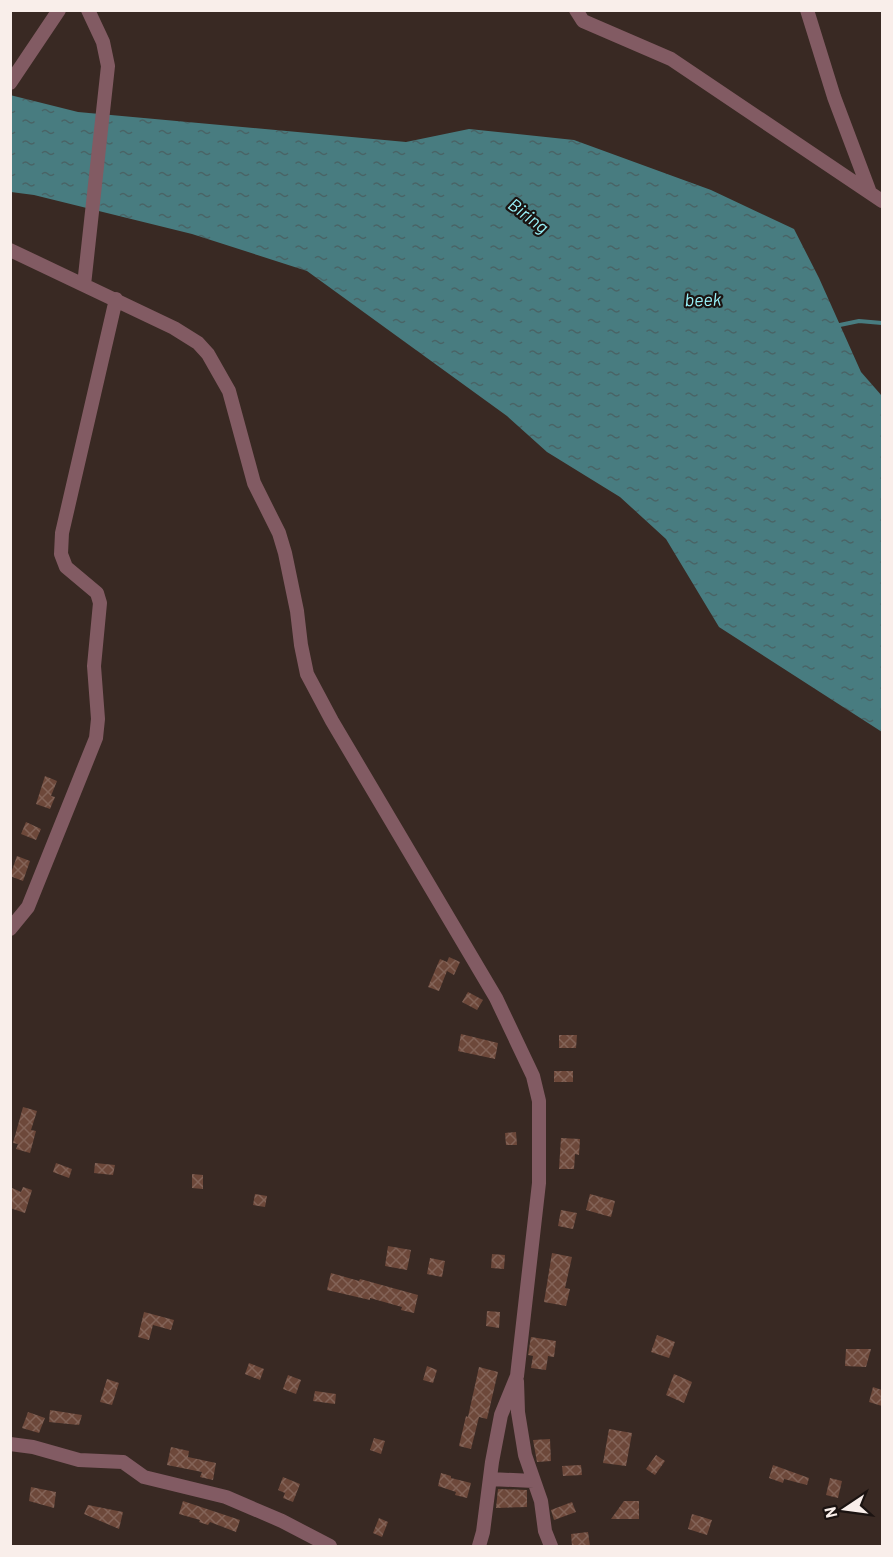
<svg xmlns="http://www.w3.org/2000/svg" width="893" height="1557" viewBox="0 0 893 1557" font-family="Barlow,sans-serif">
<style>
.water{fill:url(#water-ripples)}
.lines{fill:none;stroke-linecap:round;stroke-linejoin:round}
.stream{stroke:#487c80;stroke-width:4}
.building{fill:url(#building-cross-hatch)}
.street{stroke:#825b63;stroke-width:14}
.labels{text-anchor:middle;stroke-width:4.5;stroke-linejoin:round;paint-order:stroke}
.water-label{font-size:18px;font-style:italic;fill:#98f1f8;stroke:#1b1311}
</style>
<defs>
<pattern id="water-ripples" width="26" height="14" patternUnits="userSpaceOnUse" patternTransform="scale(1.5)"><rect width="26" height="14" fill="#487c80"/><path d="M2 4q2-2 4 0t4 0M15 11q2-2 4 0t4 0" fill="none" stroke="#496466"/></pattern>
<pattern id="building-cross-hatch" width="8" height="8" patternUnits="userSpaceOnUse" patternTransform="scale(1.5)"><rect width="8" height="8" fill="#6d483a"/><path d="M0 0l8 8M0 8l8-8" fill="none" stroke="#836357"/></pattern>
</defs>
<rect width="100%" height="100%" fill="#392923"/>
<path class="water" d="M 10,95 L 78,112 L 406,142 L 469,129 L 574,140 L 711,190 L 794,229 L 819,278 L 861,372 L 882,396 L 882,732 L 719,627 L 666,539 L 620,497 L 547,452 L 507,416 L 307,271 L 192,234 L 34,195 L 11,192 Z"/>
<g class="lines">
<path class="stream" d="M 835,326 L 859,321 L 882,323"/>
</g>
<path class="building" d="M 45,776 L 57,781 L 51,796 L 55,797 L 50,809 L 36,804 Z
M 26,822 L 41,829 L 36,840 L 21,834 Z
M 17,856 L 30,861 L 23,881 L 10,876 Z
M 449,957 L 460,962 L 454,975 L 447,971 L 439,991 L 428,987 L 440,959 L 447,962 Z
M 468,992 L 483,1000 L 477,1010 L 462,1002 Z
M 461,1034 L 498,1043 L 495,1059 L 458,1051 Z
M 559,1035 L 577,1035 L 576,1048 L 559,1048 Z
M 554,1071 L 573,1071 L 573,1082 L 554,1082 Z
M 23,1107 L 37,1111 L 31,1130 L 36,1131 L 30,1153 L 16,1149 L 18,1144 L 13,1143 Z
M 516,1132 L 517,1145 L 506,1145 L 505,1133 Z
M 561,1138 L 580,1139 L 579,1155 L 575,1154 L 574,1169 L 559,1169 Z
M 56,1163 L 72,1169 L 69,1178 L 53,1172 Z
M 95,1163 L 115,1165 L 113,1175 L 94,1173 Z
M 192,1174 L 203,1175 L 203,1189 L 192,1188 Z
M 10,1187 L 21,1192 L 23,1187 L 32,1190 L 25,1213 L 10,1208 Z
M 255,1194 L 267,1196 L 265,1207 L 253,1205 Z
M 590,1194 L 615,1201 L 611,1217 L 586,1210 Z
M 561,1210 L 577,1213 L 573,1229 L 558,1226 Z
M 388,1246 L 411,1250 L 407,1270 L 385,1266 Z
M 552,1253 L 572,1257 L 565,1288 L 570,1289 L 566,1306 L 544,1302 Z
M 492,1254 L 505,1255 L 504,1269 L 491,1268 Z
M 430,1258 L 445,1261 L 442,1277 L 427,1274 Z
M 331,1273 L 359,1281 L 360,1279 L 418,1295 L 414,1313 L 401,1310 L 402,1307 L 370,1298 L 370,1300 L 327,1290 Z
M 487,1311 L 500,1312 L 499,1328 L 486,1326 Z
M 144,1312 L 174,1320 L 171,1330 L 153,1325 L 149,1340 L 138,1337 Z
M 657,1335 L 675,1342 L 669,1358 L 651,1352 Z
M 531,1337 L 556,1341 L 554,1357 L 548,1356 L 546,1370 L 531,1368 L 533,1356 L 528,1355 Z
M 846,1349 L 871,1349 L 866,1367 L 845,1366 Z
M 249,1363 L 264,1369 L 260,1380 L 245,1374 Z
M 427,1366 L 437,1370 L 433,1383 L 423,1380 Z
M 479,1367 L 498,1372 L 487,1419 L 479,1417 L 471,1449 L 459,1446 L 466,1416 L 468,1417 Z
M 674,1374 L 692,1382 L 684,1403 L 666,1395 Z
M 288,1375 L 301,1380 L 296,1394 L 283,1389 Z
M 107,1379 L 119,1383 L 112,1405 L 100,1402 Z
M 873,1387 L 882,1390 L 882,1406 L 869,1402 Z
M 315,1391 L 336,1394 L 335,1404 L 313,1401 Z
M 50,1410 L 82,1415 L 79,1425 L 49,1422 Z
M 28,1412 L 45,1418 L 39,1433 L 22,1428 Z
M 609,1429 L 632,1433 L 626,1466 L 603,1463 Z
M 374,1438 L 385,1441 L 381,1454 L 370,1450 Z
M 550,1439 L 551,1461 L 537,1462 L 533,1440 Z
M 171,1447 L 189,1451 L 188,1457 L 216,1463 L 213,1480 L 200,1477 L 202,1472 L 167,1465 Z
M 656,1455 L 665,1461 L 655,1475 L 646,1469 Z
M 581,1465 L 582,1475 L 563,1476 L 562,1466 Z
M 773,1465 L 809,1478 L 807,1485 L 784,1479 L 783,1483 L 769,1478 Z
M 441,1473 L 451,1476 L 451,1478 L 471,1483 L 467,1498 L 455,1495 L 456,1492 L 438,1486 Z
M 283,1477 L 300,1484 L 293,1502 L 283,1498 L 285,1493 L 278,1490 Z
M 830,1478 L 842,1481 L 838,1498 L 826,1495 Z
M 31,1487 L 56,1492 L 54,1508 L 29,1501 Z
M 498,1489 L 527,1490 L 527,1507 L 496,1508 Z
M 183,1501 L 240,1520 L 236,1532 L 210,1522 L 208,1525 L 199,1522 L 200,1520 L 179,1514 Z
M 624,1501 L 639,1501 L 639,1519 L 611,1519 Z
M 572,1502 L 576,1512 L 554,1520 L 551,1510 Z
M 88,1505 L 123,1512 L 119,1529 L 84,1514 Z
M 692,1514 L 712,1520 L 707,1535 L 688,1529 Z
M 379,1518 L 388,1522 L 382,1537 L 373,1533 Z
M 588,1532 L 590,1546 L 572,1546 L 571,1534 Z"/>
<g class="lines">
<path class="street" d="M 576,10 L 583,21 L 671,59 L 882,201
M 807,10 L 834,97 L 869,190
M 10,83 L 59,10
M 10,250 L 174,328 L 198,343 L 208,354 L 229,391 L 254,483 L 279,533 L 285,553 L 297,611 L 301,645 L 307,674 L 332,721 L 496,998 L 533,1076 L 539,1101 L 539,1183 L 517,1376 L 501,1415 L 492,1462 L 483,1532 L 479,1546
M 84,285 L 108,66 L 103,42 L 88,10
M 10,929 L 28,907 L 96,738 L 98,719 L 94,666 L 100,603 L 97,593 L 66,567 L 61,554 L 62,533 L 116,299
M 517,1381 L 518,1412 L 525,1455 L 541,1501 L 545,1531 L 551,1546
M 10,1444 L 33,1447 L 79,1460 L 123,1462 L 144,1477 L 226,1497 L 282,1521 L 330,1546
M 490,1479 L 534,1481"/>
</g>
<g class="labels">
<g class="water-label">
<text transform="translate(528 216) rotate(37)" y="6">Biring</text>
<text transform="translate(703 300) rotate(-1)" y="6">beek</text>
</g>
</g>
<rect width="893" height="1557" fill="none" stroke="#f9eeea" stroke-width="24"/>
<g transform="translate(845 1509) rotate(257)" stroke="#1b1311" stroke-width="4.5" paint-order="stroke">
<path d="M0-4.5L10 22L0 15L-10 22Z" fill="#f9eeea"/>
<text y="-9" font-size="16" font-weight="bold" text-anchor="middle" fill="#f9eeea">N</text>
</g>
</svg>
